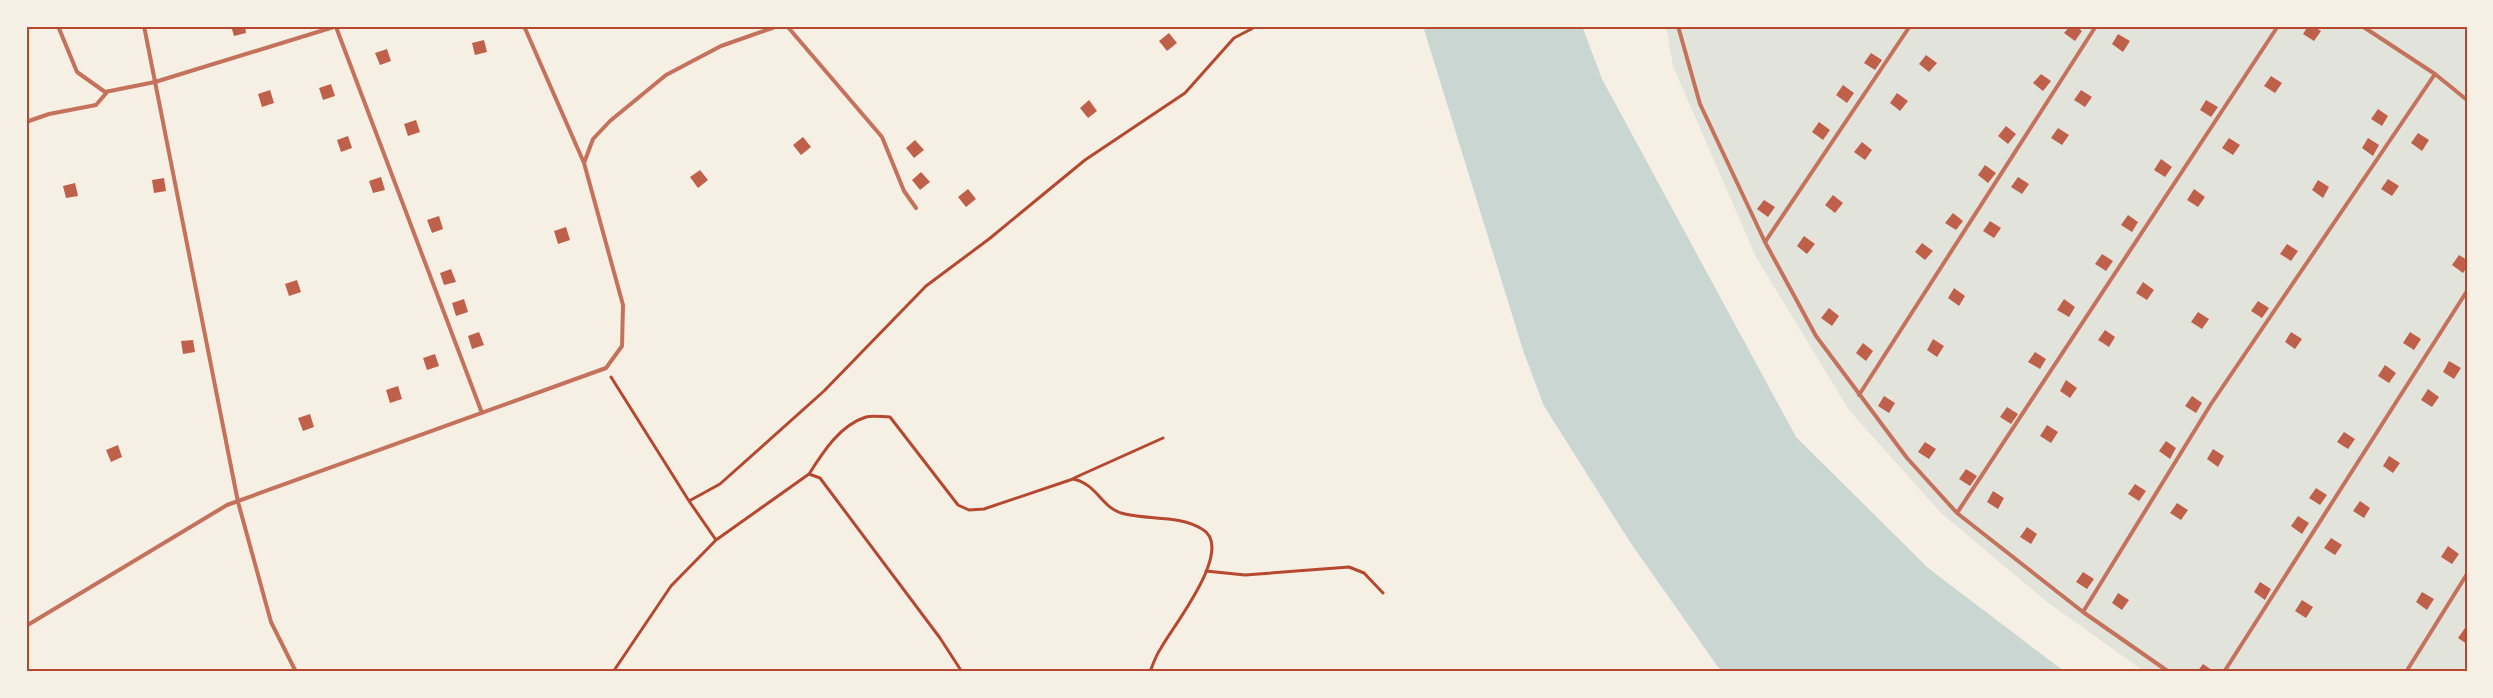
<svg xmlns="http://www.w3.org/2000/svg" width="2493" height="698" viewBox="0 0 2493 698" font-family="'Roboto Condensed',sans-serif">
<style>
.green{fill:#e2e4dc}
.water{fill:#c9d6d2}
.building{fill:#bf614a}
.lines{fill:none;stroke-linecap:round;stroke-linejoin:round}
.path{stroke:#b5482f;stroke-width:3}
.service{stroke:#c5725c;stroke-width:4}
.neatline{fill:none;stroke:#b5482f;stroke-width:2}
</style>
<rect width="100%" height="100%" fill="#f6efe4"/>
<path class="green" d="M 1666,26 L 2467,26 L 2467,672 L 2145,672 L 2047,602 L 1941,513 L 1849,410 L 1756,257 L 1673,66 Z"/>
<path class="water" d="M 1423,26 L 1582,26 L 1602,79 L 1796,437 L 1928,568 L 2065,672 L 1724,672 L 1718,667 L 1630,542 L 1544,406 L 1523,350 Z"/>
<path class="building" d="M 231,26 L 245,26 L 246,33 L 234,36 Z
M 2070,26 L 2075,26 L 2082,31 L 2075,41 L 2064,33 Z
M 2308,26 L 2313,26 L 2321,31 L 2314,41 L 2303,34 Z
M 1169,33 L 1177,43 L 1167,51 L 1159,41 Z
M 2118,34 L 2130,41 L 2123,52 L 2112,44 Z
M 484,40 L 487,52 L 475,55 L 472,43 Z
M 387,49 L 391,61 L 380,65 L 375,53 Z
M 1871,53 L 1882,60 L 1875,70 L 1864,63 Z
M 1926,55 L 1937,63 L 1929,72 L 1919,64 Z
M 2041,74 L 2051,81 L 2043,91 L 2033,83 Z
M 2271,76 L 2282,83 L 2275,93 L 2264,86 Z
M 331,84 L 335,96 L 323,100 L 319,88 Z
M 1843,85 L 1854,93 L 1847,103 L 1836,95 Z
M 270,90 L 274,103 L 262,107 L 258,94 Z
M 2081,90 L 2092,97 L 2085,107 L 2074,100 Z
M 1897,93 L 1908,101 L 1900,111 L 1890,103 Z
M 1089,100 L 1097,111 L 1088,118 L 1080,108 Z
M 2206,100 L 2218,107 L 2211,117 L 2200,110 Z
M 2378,109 L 2388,116 L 2382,126 L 2371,119 Z
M 416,120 L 420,132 L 408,136 L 404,124 Z
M 1819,122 L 1830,130 L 1823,140 L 1812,132 Z
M 2006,126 L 2016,134 L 2008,144 L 1998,136 Z
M 2058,128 L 2069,135 L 2062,145 L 2051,138 Z
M 2418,133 L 2429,140 L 2422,151 L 2411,143 Z
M 348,136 L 352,148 L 341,152 L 337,140 Z
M 803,137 L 811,147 L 801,155 L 793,145 Z
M 2229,138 L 2240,145 L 2233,155 L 2222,148 Z
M 2368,138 L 2379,145 L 2373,156 L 2362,148 Z
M 915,140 L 924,150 L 914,158 L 906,148 Z
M 1862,142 L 1872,150 L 1865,160 L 1854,152 Z
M 2161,159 L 2172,167 L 2165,177 L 2154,170 Z
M 1985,165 L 1996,173 L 1988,183 L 1978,175 Z
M 700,170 L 708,180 L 698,188 L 690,177 Z
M 921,172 L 930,182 L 920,190 L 912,180 Z
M 381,177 L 385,190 L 373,193 L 369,181 Z
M 2018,177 L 2029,184 L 2022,194 L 2011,187 Z
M 164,178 L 166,191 L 154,193 L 152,180 Z
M 2388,179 L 2399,186 L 2392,196 L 2381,189 Z
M 2318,180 L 2329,187 L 2323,198 L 2312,190 Z
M 75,183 L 78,196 L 66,198 L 63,186 Z
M 968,189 L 976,199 L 966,207 L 958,197 Z
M 2194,189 L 2205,197 L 2198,207 L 2187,200 Z
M 1833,195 L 1843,203 L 1835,213 L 1825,205 Z
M 1764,200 L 1775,207 L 1768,217 L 1757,209 Z
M 1953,213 L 1963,221 L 1956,230 L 1945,223 Z
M 2128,215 L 2138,222 L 2132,232 L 2121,225 Z
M 439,216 L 443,229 L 432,233 L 427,220 Z
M 1990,221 L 2001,228 L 1994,238 L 1983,231 Z
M 566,227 L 570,240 L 558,244 L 554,231 Z
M 1804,236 L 1815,244 L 1807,254 L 1797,246 Z
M 1922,243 L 1933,251 L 1925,260 L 1915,252 Z
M 2287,244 L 2298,251 L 2291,261 L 2280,254 Z
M 2102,254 L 2113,261 L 2106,271 L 2095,264 Z
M 2459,255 L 2467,260 L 2467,267 L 2463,273 L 2452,265 Z
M 451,269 L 456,282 L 444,285 L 440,273 Z
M 297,280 L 301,292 L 289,296 L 285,284 Z
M 2143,282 L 2154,290 L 2147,300 L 2136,293 Z
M 1954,288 L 1965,296 L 1959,306 L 1948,298 Z
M 464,299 L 468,312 L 456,316 L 452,303 Z
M 2064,299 L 2075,307 L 2069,317 L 2057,310 Z
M 2258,301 L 2269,308 L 2262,318 L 2251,311 Z
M 1829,308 L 1839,316 L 1832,326 L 1821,318 Z
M 2198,312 L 2209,319 L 2202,329 L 2191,322 Z
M 2105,330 L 2115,337 L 2109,347 L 2098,340 Z
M 479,332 L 484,345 L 472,349 L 468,336 Z
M 2291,332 L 2302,339 L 2295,349 L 2285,342 Z
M 2410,332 L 2421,339 L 2414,350 L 2403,343 Z
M 1933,339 L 1944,346 L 1937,357 L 1927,350 Z
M 193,340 L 195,352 L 183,354 L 181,341 Z
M 1863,343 L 1873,351 L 1866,361 L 1856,353 Z
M 2035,352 L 2046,359 L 2040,369 L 2028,362 Z
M 435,354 L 439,366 L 427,370 L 423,358 Z
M 2449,361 L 2461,368 L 2454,379 L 2443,372 Z
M 2385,365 L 2396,373 L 2389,383 L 2378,376 Z
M 2066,380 L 2077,388 L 2070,398 L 2060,391 Z
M 398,386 L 402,399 L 390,403 L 386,390 Z
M 2428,389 L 2439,397 L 2432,407 L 2421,400 Z
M 1884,396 L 1895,403 L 1889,413 L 1878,406 Z
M 2192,396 L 2202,403 L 2196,413 L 2185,406 Z
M 2007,407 L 2018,414 L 2011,424 L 2000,417 Z
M 310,414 L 314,427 L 303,431 L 298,418 Z
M 2047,425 L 2058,432 L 2051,443 L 2040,436 Z
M 2344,432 L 2355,439 L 2348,449 L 2337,442 Z
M 2166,441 L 2176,448 L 2170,459 L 2159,451 Z
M 1925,442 L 1936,449 L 1929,459 L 1918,452 Z
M 118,445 L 122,457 L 111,462 L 106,450 Z
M 2213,449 L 2224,456 L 2218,467 L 2207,459 Z
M 2389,456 L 2400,463 L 2393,473 L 2383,466 Z
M 1966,469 L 1977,476 L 1970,486 L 1959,479 Z
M 2135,484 L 2146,491 L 2139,501 L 2128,494 Z
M 2316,488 L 2327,495 L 2320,505 L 2309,498 Z
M 1993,491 L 2004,498 L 1998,509 L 1987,502 Z
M 2360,501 L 2370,508 L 2364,518 L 2353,511 Z
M 2177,503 L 2188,510 L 2181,520 L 2170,513 Z
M 2298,516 L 2309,523 L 2302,534 L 2291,526 Z
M 2027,527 L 2037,534 L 2031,544 L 2020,537 Z
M 2331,538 L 2342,545 L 2335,555 L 2324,548 Z
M 2448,546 L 2459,554 L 2452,564 L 2441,557 Z
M 2083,572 L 2094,579 L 2087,589 L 2076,582 Z
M 2260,582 L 2271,589 L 2265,600 L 2254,592 Z
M 2422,592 L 2434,599 L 2427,610 L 2416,602 Z
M 2118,593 L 2129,600 L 2122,610 L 2112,603 Z
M 2302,600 L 2313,607 L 2306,618 L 2295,611 Z
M 2465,628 L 2467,629 L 2467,644 L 2458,638 Z
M 2203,664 L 2215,672 L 2197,672 Z"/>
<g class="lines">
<path class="path" d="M 611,377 L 689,501 L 720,484 L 824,391 L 926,286 L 989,239 L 1085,160 L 1185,93 L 1234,38 L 1257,26
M 809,474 C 823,452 840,425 866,417 C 873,415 882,417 890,417 L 958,505 L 969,510 L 984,509 L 1073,479 C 1098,484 1102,510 1125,514 C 1150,520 1179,515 1202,529 C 1236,548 1173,626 1161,648 C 1156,655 1153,664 1150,672
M 1074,478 L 1163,438
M 689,501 L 716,540 L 809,474 L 820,478 L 940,638 L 962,672
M 1206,571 L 1245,575 L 1349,567 L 1364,573 L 1383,593
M 613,672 L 671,586 L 716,540"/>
<path class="service" d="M 58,26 L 77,72 L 105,92 L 155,82 L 337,26
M 144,26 L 238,502 L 271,622 L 296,672
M 524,26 L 584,163
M 787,26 L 882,137 L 904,191 L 916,208
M 1678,26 L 1700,104 L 1765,242 L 1816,336 L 1907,458 L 1957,513 L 2083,612 L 2169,672
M 336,27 L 482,413
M 2435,74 L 2467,100
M 26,122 L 49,114 L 96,105 L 108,91
M 1765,242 L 1910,26
M 1859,395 L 2096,26
M 1957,513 L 2278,26
M 2083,612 L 2211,404 L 2435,74 L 2362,26
M 26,626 L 227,505 L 606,368 L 622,346 L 623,305 L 584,163 L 593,139 L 610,121 L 666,75 L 721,46 L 778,26 L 951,26
M 2224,672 L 2467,291
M 2406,672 L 2467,574"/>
</g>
<rect width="2493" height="698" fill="none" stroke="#f6efe4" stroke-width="55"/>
<rect x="28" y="28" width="2438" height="642" class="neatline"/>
</svg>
